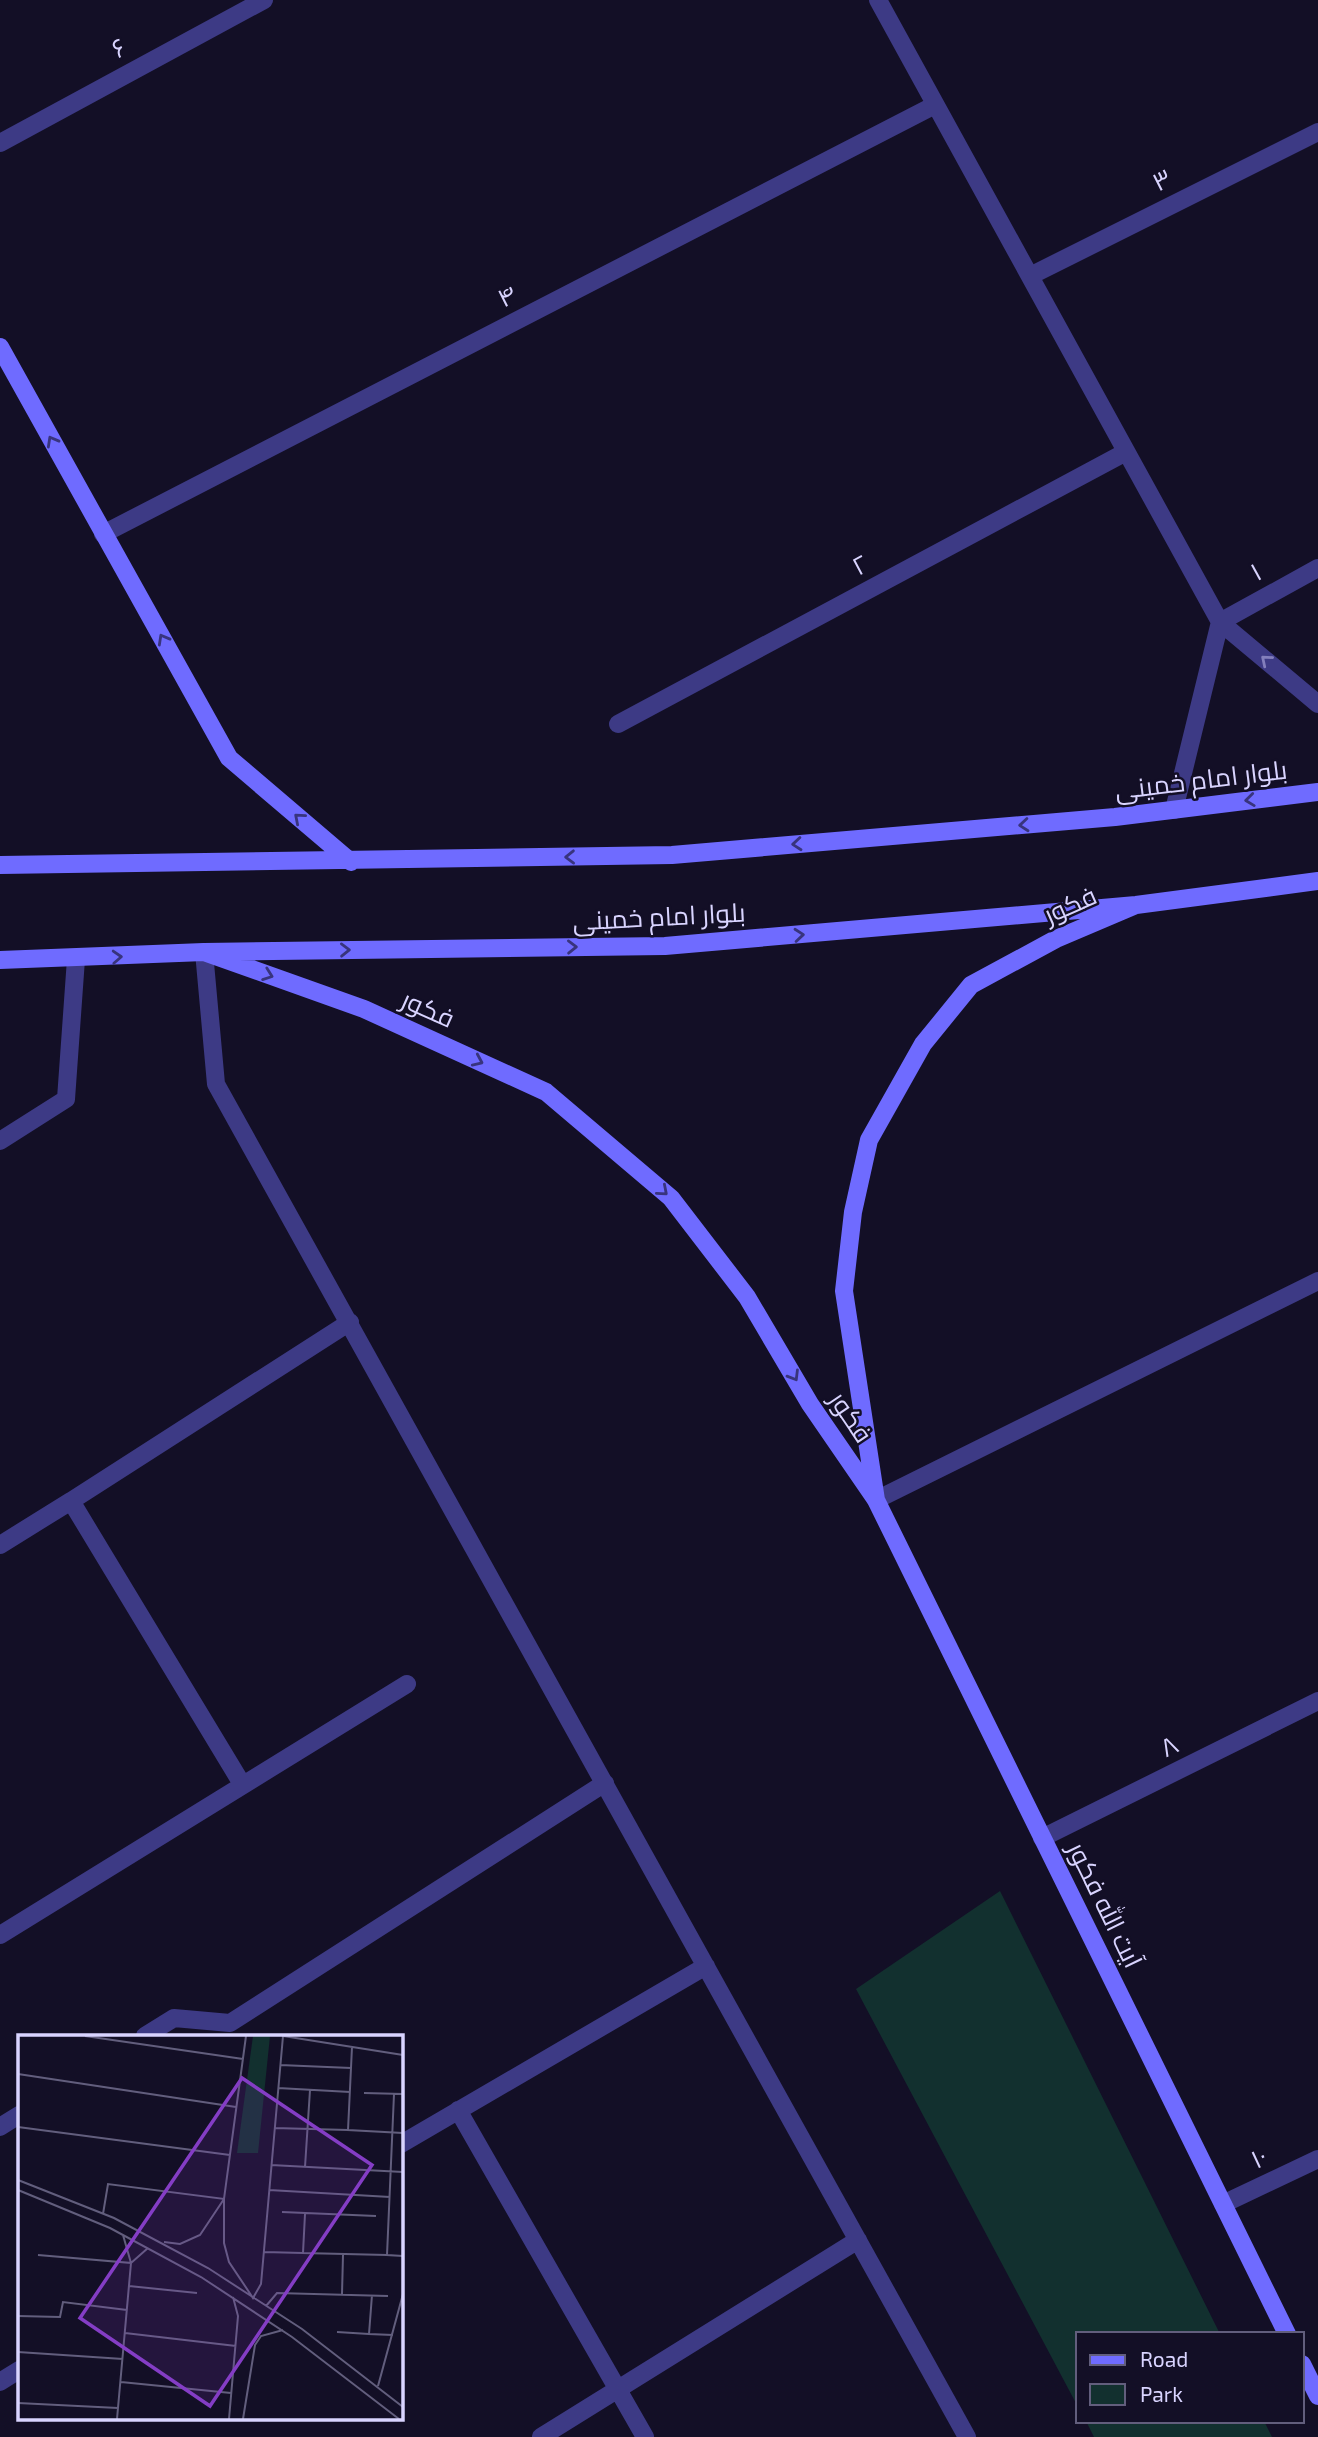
<svg xmlns="http://www.w3.org/2000/svg" width="1318" height="2437" viewBox="0 0 1318 2437" font-family="'Exo 2',Cairo,sans-serif">
<style>
.green{fill:#12302f}
.lines{fill:none;stroke-linecap:round;stroke-linejoin:round}
.street{stroke:#3d3a85;stroke-width:18}
.secondary{stroke:#6f6bff;stroke-width:18}
.oneway{stroke:#38347d}
.oneway2{stroke:#837fbc}
.labels{text-anchor:middle;stroke-width:5;stroke-linejoin:round;paint-order:stroke}
.street-label{font-size:26px;fill:#d9d4ff;stroke:#130f26}
.inset-road{fill:none;stroke:#625e7d;stroke-width:2}
.view{fill:#843dc5;fill-opacity:0.15;stroke:#843dc5;stroke-width:3.5}
.inset-edge{fill:none;stroke:#d9d4ff;stroke-width:3.5}
</style>
<rect width="100%" height="100%" fill="#130f26"/>
<path class="green" d="M 1000,1891 L 1220,2334 L 1078,2334 L 1078,2407 L 856,1989 Z
M 1086,2421 L 1264,2421 L 1272,2437 L 1094,2437 Z"/>
<g class="lines">
<path class="street" d="M 878,0 L 1220,622 L 1318,568
M 0,143 L 264,0
M 1030,276 L 1318,132
M 103,534 L 935,105
M 618,724 L 1126,452
M 1174,810 L 1220,622 L 1318,704
M 204,952 L 216,1084 L 967,2437
M 0,1141 L 66,1099 L 76,959
M 876,1500 L 1318,1281
M 71,1501 L 350,1322
M 0,1545 L 71,1501 L 242,1784
M 1042,1838 L 1318,1701
M 0,1935 L 407,1684
M 145,2036 L 174,2018 L 230,2023 L 605,1783
M 458,2110 L 645,2437
M 0,2127 L 19,2115
M 401,2144 L 706,1966
M 1223,2204 L 1318,2159
M 0,2382 L 19,2370
M 541,2437 L 858,2240"/>
<path class="secondary" d="M 0,347 L 229,758 L 351,862
M 0,865 L 672,855 L 1115,817 L 1318,792
M 204,952 L 364,1009 L 546,1092 L 671,1198 L 747,1297 L 810,1404 L 876,1500 L 844,1291 L 853,1212 L 869,1140 L 923,1044 L 971,985 L 1056,939 L 1136,905
M 0,960 L 204,952 L 665,946 L 1136,905 L 1318,881
M 876,1500 L 1287,2334
M 1302,2364 L 1318,2396"/>
</g>
<defs><path id="oneway-chevron" d="M-2-3.5L2.5 0L-2 3.5" fill="none" stroke-width="1.6" stroke-linecap="round" stroke-linejoin="round" transform="scale(1.75)"/></defs>
<g class="oneway">
<use href="#oneway-chevron" transform="translate(52 441) rotate(-119)"/>
<use href="#oneway-chevron" transform="translate(163 639) rotate(-119)"/>
<use href="#oneway-chevron" transform="translate(1250 800) rotate(173)"/>
<use href="#oneway-chevron" transform="translate(299 818) rotate(-139)"/>
<use href="#oneway-chevron" transform="translate(1024 825) rotate(175)"/>
<use href="#oneway-chevron" transform="translate(797 844) rotate(175)"/>
<use href="#oneway-chevron" transform="translate(570 857) rotate(179)"/>
<use href="#oneway-chevron" transform="translate(799 935) rotate(-5)"/>
<use href="#oneway-chevron" transform="translate(572 947) rotate(-1)"/>
<use href="#oneway-chevron" transform="translate(345 950) rotate(-1)"/>
<use href="#oneway-chevron" transform="translate(117 957) rotate(-3)"/>
<use href="#oneway-chevron" transform="translate(268 975) rotate(20)"/>
<use href="#oneway-chevron" transform="translate(478 1061) rotate(24)"/>
<use href="#oneway-chevron" transform="translate(663 1191) rotate(41)"/>
<use href="#oneway-chevron" transform="translate(794 1376) rotate(59)"/>
</g>
<use class="oneway2" href="#oneway-chevron" transform="translate(1266 660) rotate(-140)"/>
<g class="labels">
<g class="street-label">
<text transform="translate(119 48) rotate(-28)" y="9">۶</text>
<text transform="translate(1162 180) rotate(-27)" y="9">۳</text>
<text transform="translate(507 296) rotate(-27)" y="9">۴</text>
<text transform="translate(860 565) rotate(-28)" y="9">۲</text>
<text transform="translate(1256 572) rotate(-29)" y="9">۱</text>
<text transform="translate(1201 780) rotate(-7)" y="9">بلوار امام خمینی</text>
<text transform="translate(1070 905) rotate(-24)" y="9">فکور</text>
<text transform="translate(659 917) rotate(-3)" y="9">بلوار امام خمینی</text>
<text transform="translate(428 1009) rotate(24)" y="9">فکور</text>
<text transform="translate(851 1417) rotate(56)" y="9">فکور</text>
<text transform="translate(1169 1746) rotate(-26)" y="9">۸</text>
<text transform="translate(1105 1905) rotate(64)" y="9">آیت الله فکور</text>
<text transform="translate(1259 2158) rotate(-25)" y="9">۱۰</text>
</g>
</g>
<g transform="translate(18 2035)">
<rect width="385" height="385" fill="#130f26"/>
<path d="M 235,1 L 252,1 L 240,118 L 219,118 Z" fill="#12302f"/>
<path class="inset-road" d="M 67,1 L 225,24M 265,1 L 385,20M 334,12 L 330,95 L 385,98M 262,30 L 333,33M 0,39 L 218,72M 260,53 L 332,57M 346,58 L 385,59M 376,59 L 369,220 L 385,221M 0,92 L 212,120M 256,93 L 330,95M 253,130 L 385,137M 287,132 L 292,55M 0,145 L 96,183 L 190,233 L 284,294 L 385,372M 0,155 L 92,193 L 183,242 L 274,302 L 381,384M 251,155 L 372,162M 264,177 L 358,181M 85,179 L 90,149 L 206,164 L 228,1M 287,179 L 285,218 L 369,220M 105,200 L 113,228 L 130,213M 146,207 L 162,209 L 182,200 L 206,164 L 206,208 L 211,227 L 235,263 L 243,249 L 265,1M 246,217 L 285,218M 20,220 L 113,228 L 99,384M 111,251 L 179,258M 324,259 L 325,220M 354,260 L 351,299 L 375,300M 248,271 L 259,258 L 370,261M 0,281 L 42,282 L 45,267 L 109,275M 319,297 L 351,299M 107,298 L 218,311M 0,317 L 105,324M 103,347 L 213,358M 360,351 L 385,259M 0,368 L 100,373M 211,384 L 220,281 L 215,262M 225,384 L 237,310 L 243,301 L 265,295"/>
<path class="view" d="M 224,43 L 354,130 L 192,371 L 62,283 Z"/>
<rect width="385" height="385" class="inset-edge"/>
</g>
<rect x="1076" y="2332" width="228" height="91" fill="#130f26" stroke="#625e7d" stroke-width="2"/>
<rect x="1090" y="2355" width="35" height="10" fill="#6f6bff" stroke="#625e7d" stroke-width="2"/>
<text x="1140" y="2367" font-size="21" fill="#d9d4ff">Road</text>
<rect x="1090" y="2384" width="35" height="21" fill="#12302f" stroke="#625e7d" stroke-width="2"/>
<text x="1140" y="2402" font-size="21" fill="#d9d4ff">Park</text>
</svg>
